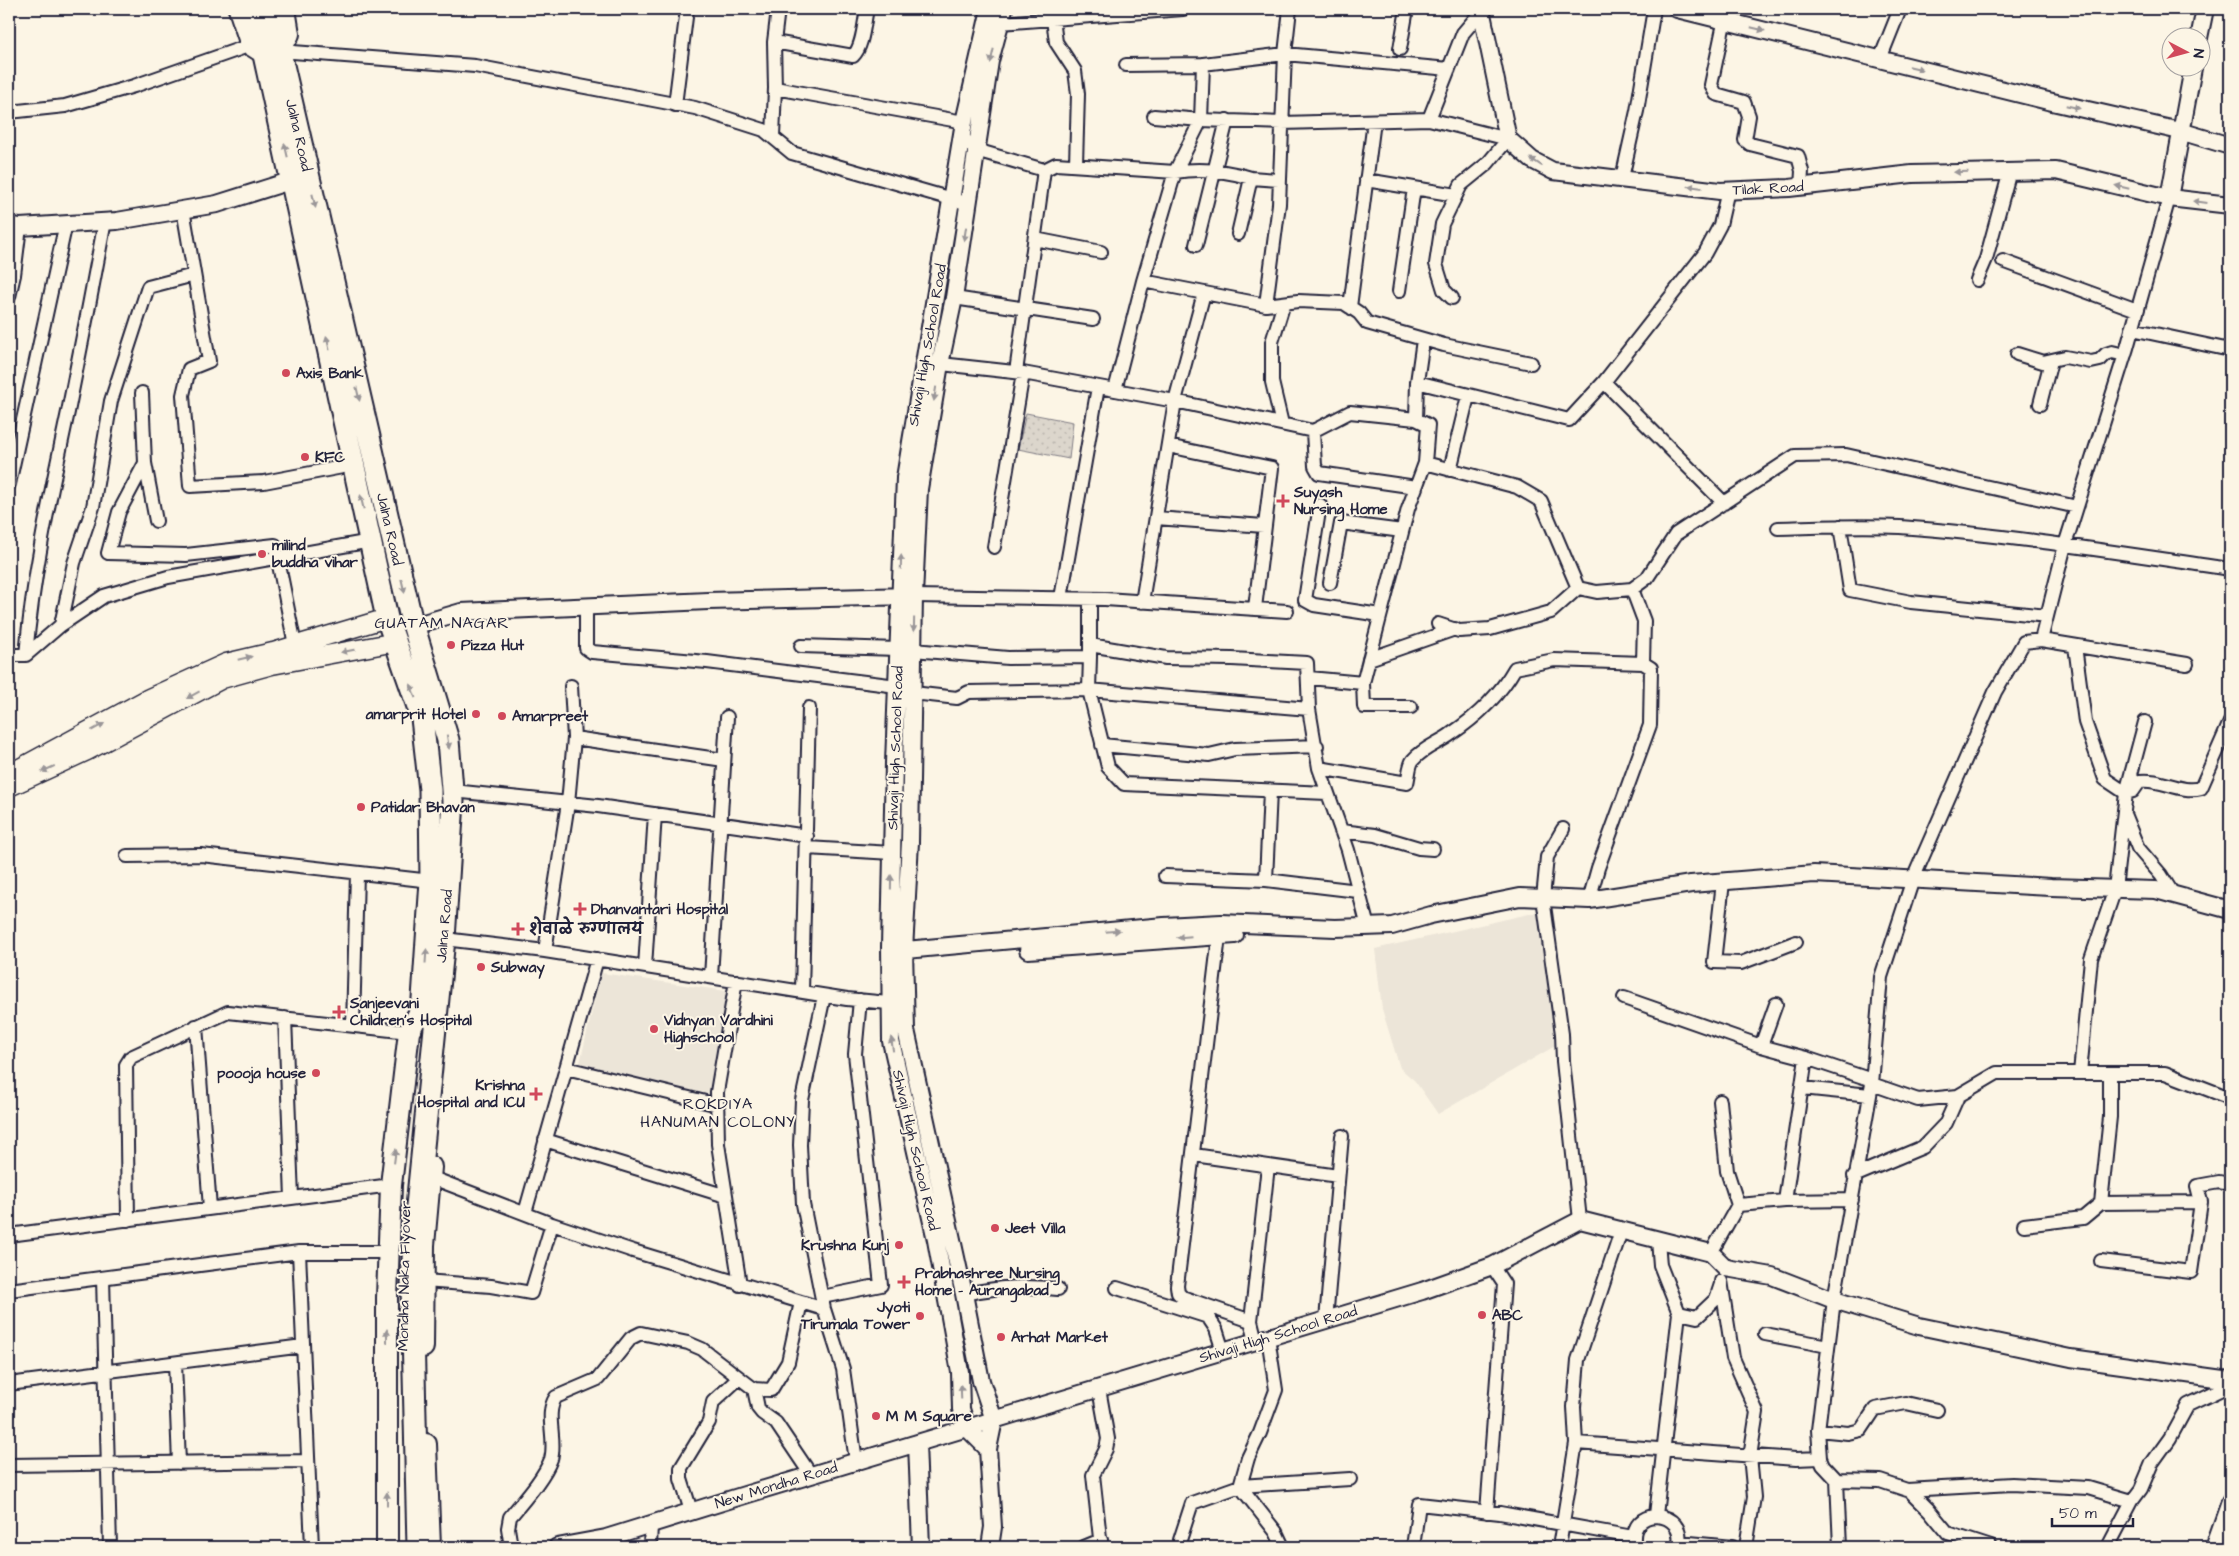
<svg xmlns="http://www.w3.org/2000/svg" width="2239" height="1556" viewBox="0 0 2239 1556" font-family="'Architects Daughter','Playpen Sans Deva',sans-serif">
<style>
.built{fill:#ece5d8}
.grass{fill:url(#grass-dots);stroke:#7f7c84}
.lines{fill:none;stroke-linecap:round;stroke-linejoin:round}
.minor-casing{stroke:#22223b;stroke-width:16}
.tertiary-casing{stroke:#22223b;stroke-width:20}
.secondary-casing{stroke:#22223b;stroke-width:21}
.primary-casing{stroke:#22223b;stroke-width:24}
.trunk-casing{stroke:#22223b;stroke-width:25}
.minor{stroke:#fcf5e5;stroke-width:12}
.tertiary{stroke:#fcf5e5;stroke-width:16}
.secondary{stroke:#fcf5e5;stroke-width:18}
.primary{stroke:#fcf5e5;stroke-width:20}
.trunk{stroke:#fcf5e5;stroke-width:21}
.oneway{fill:#9a9698}
.poi-dot{fill:#d1495b;stroke:#fcf5e5;stroke-width:2}
.labels{text-anchor:middle;stroke-width:4;stroke-linejoin:round;paint-order:stroke}
.street-label{font-size:15px;fill:#22223b;stroke:#fcf5e5}
.poi-label{font-size:15px;font-weight:bold;fill:#22223b;stroke:#fcf5e5;text-anchor:start}
.neighbourhood-label{font-size:16px;letter-spacing:1px;fill:#22223b;stroke:#fcf5e5}
</style>
<defs>
<pattern id="grass-dots" width="8" height="8" patternUnits="userSpaceOnUse" patternTransform="scale(1.25)"><rect width="8" height="8" fill="#dcd6cc"/><path d="M2 2h.1M6 6h.1" fill="none" stroke="#bcb7b0" stroke-width="1.8" stroke-linecap="round"/></pattern>
</defs>
<rect width="100%" height="100%" fill="#fcf5e5"/>
<filter id="ink" filterUnits="userSpaceOnUse"><feTurbulence type="fractalNoise" baseFrequency=".02" numOctaves="2"/><feDisplacementMap in="SourceGraphic" scale="10" xChannelSelector="R" yChannelSelector="G"/><feConvolveMatrix kernelMatrix="1 2 1 2 8 2 1 2 1" color-interpolation-filters="sRGB"/></filter>
<g filter="url(#ink)">
<path class="built" d="M 1538,912 L 1555,1046 L 1438,1114 L 1415,1081 L 1400,1068 L 1382,1009 L 1375,949 Z
M 601,973 L 726,991 L 709,1094 L 579,1067 Z"/>
<path class="grass" d="M 1026,413 L 1073,422 L 1069,459 L 1018,449 Z"/>
<g class="lines">
<g class="minor-casing">
<path id="minor" d="M 1727,9 L 1711,85 L 1716,94 L 1744,102 L 1749,116 L 1745,140 L 1750,144 L 1798,156 L 1802,171 L 1801,187
M 1053,19 L 1056,42 L 1075,71 L 1078,94 L 1076,164
M 1000,23 L 1183,9
M 774,42 L 853,56 C 863,47 864,22 867,9
M 1400,49 L 1407,9
M 280,51 L 475,66 L 695,108 L 764,130 L 792,153 L 969,204
M 1880,59 L 1900,9
M 1126,65 L 1203,64 L 1285,54 L 1449,69
M 775,88 L 964,122
M 675,105 L 687,9
M 9,112 L 65,106 L 134,86 L 251,45
M 1154,116 L 1201,120 L 1203,64
M 1429,119 L 1463,33 L 1481,12
M 773,137 L 775,88 L 774,42 L 778,9
M 962,137 L 976,150 L 1044,170 L 1056,164 L 1175,172 C 1200,168 1227,171 1251,178
M 1622,178 L 1637,111 L 1654,9
M 1366,180 L 1456,195
M 183,209 L 209,361 L 189,369 L 183,395 L 190,486 L 264,482 L 353,465
M 1238,234 L 1251,178 L 1279,180
M 1035,239 L 1101,252
M 1196,245 L 1227,120
M 2003,261 L 2137,310
M 1977,280 L 1986,259 L 2010,171
M 1143,281 L 1266,305 L 1298,301 L 1344,303 L 1359,313 L 1367,323 L 1444,345 L 1531,363
M 1399,291 L 1414,188
M 9,297 L 14,275 L 20,227
M 954,298 L 1093,319
M 1266,305 L 1279,204 L 1285,54 L 1290,9
M 1350,307 L 1374,121
M 2132,329 L 2230,350
M 2017,354 L 2043,362 L 2065,357 L 2091,362 L 2100,360 L 2106,354 L 2112,352 L 2125,355
M 932,363 L 1023,373 L 1175,401 L 1313,431 L 1350,412 L 1416,419 L 1428,425 L 1425,463 L 1517,487 L 1541,501 L 1578,588 L 1597,592 L 1632,589 L 1647,578 L 1676,534 L 1795,456 L 1846,455 L 2077,507
M 1016,372 L 1044,170
M 1417,382 L 1569,420 L 1604,382 L 1705,253 L 1720,225 L 1728,190
M 1604,382 L 1724,503
M 1115,390 L 1143,281 L 1175,172 L 1201,120 L 1282,123 L 1429,119 L 1508,139 L 1488,163 L 1461,185 L 1442,224 L 1436,264 L 1444,290 L 1452,298
M 142,393 L 145,463 L 156,521
M 2040,404 L 2051,361
M 1416,419 L 1417,382 L 1423,340
M 1282,424 L 1272,382 L 1272,342 L 1284,303
M 1313,431 L 1315,466 L 1319,473 L 1416,487
M 1168,446 L 1272,468 L 1255,608
M 145,463 L 119,512 L 108,553 L 186,555 L 275,545 L 295,645
M 1450,470 L 1468,396
M 9,484 L 66,223
M 1320,505 L 1305,600 L 1314,605 L 1380,615
M 1156,518 L 1264,526
M 1840,526 L 1850,590 L 1911,602 L 2047,616
M 1778,528 C 1819,527 1859,525 1900,527 C 2010,535 2120,553 2230,569
M 994,547 L 1023,373
M 1330,583 L 1341,523 L 1402,531
M 1632,589 L 1644,621 L 1643,663
M 914,596 L 1105,599 L 1287,611
M 1061,598 L 1098,387
M 1142,602 L 1175,401 L 1204,293
M 586,606 L 586,648 L 592,652 L 707,662 L 897,686
M 1438,624 L 1459,631 L 1490,629 L 1551,612 L 1578,588
M 61,625 L 74,563 L 93,507 L 111,401 L 148,287 L 194,275
M 2041,640 L 2187,664
M 1090,645 L 1090,599
M 801,646 L 898,649
M 2075,646 L 2085,722 L 2105,779 L 2126,793 L 2133,791 L 2140,781 C 2161,778 2181,794 2201,788 L 2230,722
M 913,650 L 1008,658 L 1090,657 L 1090,645 L 1166,658 L 1232,659 L 1307,663 L 1309,709 L 1319,768 L 1348,850 L 1368,927
M 9,655 L 26,655 L 61,625 L 104,596 L 168,577 L 371,541
M 26,655 C 33,573 51,492 68,412 C 81,348 93,285 105,221
M 1090,657 L 1089,690 L 1108,767 L 1124,784 L 1327,793
M 1369,659 L 1455,629
M 1309,678 L 1363,683 L 1408,509 L 1425,463
M 1363,683 L 1364,707 L 1411,707
M 913,693 L 957,698 L 969,692 L 1089,690 L 1309,709
M 574,738 L 724,760
M 1102,745 L 1209,755 L 1235,749 L 1317,746
M 1319,768 L 1407,783 C 1409,776 1409,765 1413,760 C 1423,748 1439,743 1451,734 C 1478,716 1499,696 1515,668 L 1554,660 L 1643,663 L 1651,668 L 1650,725 L 1598,868 L 1589,900
M 453,791 L 598,806 L 807,836
M 2124,814 L 2138,848 L 2161,875 L 2173,894
M 1563,829 L 1547,857 L 1543,898 L 1562,1034 L 1563,1061 L 1580,1220
M 1341,831 L 1375,835 L 1419,848 L 1433,849
M 807,848 L 892,853
M 127,856 L 201,855 L 431,881
M 1165,876 L 1266,880 L 1358,891
M 1266,880 L 1270,791
M 1723,882 L 1714,962 L 1741,963 L 1796,942
M 1220,928 L 1177,1286 L 1178,1293 L 1182,1297 L 1251,1321 L 1256,1341
M 444,939 L 545,951 L 847,999 L 898,1004
M 545,951 L 568,803 L 574,738 L 571,686
M 645,967 L 655,814
M 711,977 L 727,717
M 736,981 L 717,1092 L 718,1144 L 740,1285
M 802,992 L 809,708
M 824,996 L 802,1100 L 800,1145 L 803,1204 L 824,1309 L 843,1369 L 856,1461
M 1624,998 L 1761,1046 L 1806,1058 L 1872,1080
M 285,1018 L 292,1198
M 196,1026 L 210,1208
M 353,1026 L 357,873
M 1761,1046 L 1776,1004
M 566,1068 L 718,1105
M 2080,1073 L 2091,959 L 2115,889 L 2126,793 L 2145,722
M 1872,1084 L 1918,1100 L 1958,1096 L 1997,1073 L 2165,1073 L 2230,1098
M 1802,1088 L 1870,1095
M 1720,1101 L 1727,1171 L 1738,1205
M 545,1140 L 726,1196
M 1194,1155 L 1338,1176
M 1854,1176 L 1923,1147 L 1946,1123 L 1958,1096
M 430,1177 L 552,1224 L 633,1251 L 824,1309
M 1785,1201 L 1852,1200
M 2101,1203 L 2201,1202
M 525,1213 L 597,959
M 128,1220 L 126,1065 L 131,1057 L 228,1012 L 409,1032
M 2024,1225 L 2083,1218 L 2101,1203 L 2110,1117 L 2110,1073
M 9,1235 L 391,1185
M 1658,1240 L 1660,1265 L 1679,1313 L 1697,1317 L 1716,1299 L 1721,1284
M 299,1252 L 312,1547
M 1711,1253 L 1738,1205 L 1785,1201 L 1806,1058
M 2101,1261 L 2191,1272 L 2201,1202 L 2197,1186 L 2219,1182 L 2230,1184
M 103,1278 L 110,1547
M 424,1281 L 491,1286 L 531,1293 L 552,1224
M 1721,1281 L 1733,1358 L 1757,1412 L 1750,1456 L 1754,1497 L 1746,1547
M 1117,1288 L 1208,1317 L 1216,1329 L 1223,1351
M 9,1290 L 299,1252 L 389,1252
M 964,1294 C 1000,1287 1022,1285 1058,1289
M 822,1297 L 881,1285 L 855,1054 L 860,1000
M 1326,1320 L 1342,1136
M 1251,1321 L 1268,1166
M 1765,1334 L 1828,1346
M 1268,1337 L 1276,1390 L 1260,1433 L 1248,1458 L 1240,1486 L 1276,1532 L 1283,1547
M 175,1363 L 179,1463
M 9,1384 L 303,1346
M 754,1389 L 758,1408 L 762,1413 L 776,1423 L 811,1475
M 1099,1389 L 1108,1439 L 1106,1449 L 1093,1475 L 1101,1547
M 1818,1430 L 1848,1433 L 1861,1430 L 1875,1409 L 1906,1403 L 1937,1410
M 1576,1443 L 1796,1459 L 1820,1458
M 9,1465 L 308,1461
M 1837,1480 L 1880,1481 L 1910,1491 L 1929,1510 L 1948,1533 L 1991,1547
M 1907,1490 L 2012,1484 L 2088,1488 L 2132,1501
M 691,1511 L 681,1479 L 681,1468 L 709,1422 L 713,1402 L 739,1378
M 1487,1512 L 1504,1284 L 1492,1266
M 1656,1515 L 1679,1313
M 1679,1542 L 1732,1547
M 511,1547 L 508,1528 L 510,1517 C 523,1501 544,1478 551,1459 C 557,1439 544,1414 556,1397 L 598,1379 L 631,1338 L 641,1333 L 688,1343 L 702,1349 L 754,1389 L 771,1390 L 788,1362 L 801,1302
M 650,1547 L 651,1524
M 1084,1547 L 1101,1540
M 1180,1547 L 1180,1540 L 1192,1503 L 1240,1486 L 1350,1479
M 1413,1547 L 1419,1504 L 1500,1513 L 1633,1537
M 1559,1547 L 1576,1443 L 1574,1407 L 1578,1360 L 1621,1231
M 1635,1547 C 1625,1503 1690,1509 1678,1547
M 1840,1547 L 1837,1480 L 1823,1465 L 1820,1458 L 1818,1430 L 1834,1300 L 1872,1084 L 1881,977 L 1913,879 L 1995,692 L 2024,642 L 2041,640 L 2065,545 L 2127,348 L 2169,198
M 2108,1547 L 2132,1501 L 2141,1489 L 2152,1463 L 2170,1438 L 2188,1405 L 2230,1385"/>
</g>
<g class="tertiary-casing">
<path id="tertiary" d="M 1481,9 L 1508,139 L 1532,160 L 1553,171 L 1720,191 L 1789,188 L 1912,174 L 2056,171 L 2169,198 L 2230,205
M 1677,9 L 2048,101 L 2180,131 L 2230,146
M 2199,38 L 2205,9
M 2169,198 L 2193,68
M 9,225 L 20,227 L 117,221 L 217,204 L 293,180
M 413,626 L 461,612 L 708,601 L 911,596
M 1028,950 L 1235,935
M 895,951 L 1164,926 L 1221,923 L 1335,928 L 1392,926 L 1431,915 L 1520,897 L 1589,900 L 1691,884 L 1814,874 L 2051,887 L 2156,890 L 2230,910
M 917,1443 L 921,1547
M 988,1449 L 967,1428 L 961,1409 L 960,1372 L 936,1240 L 891,1041 L 890,947 L 894,763 L 905,478 L 964,122 L 990,9
M 557,1547 L 606,1538 L 748,1494 L 1422,1291 L 1492,1266 L 1580,1220 L 1711,1253 L 1726,1268 L 1772,1276 L 1834,1300 L 1919,1326 L 2071,1358 L 2230,1380
M 990,1547 L 993,1527 L 988,1449 L 994,1420 L 981,1381 L 964,1294 L 906,1030 L 904,950 L 910,842 L 914,596 L 919,489 L 940,364 L 954,298 L 990,61 L 1004,9
M 2214,1547 L 2230,1502"/>
</g>
<g class="secondary-casing">
<path id="secondary" d="M 9,774 L 149,698 L 226,663 L 273,652 L 387,618
M 9,787 L 87,751 L 222,679 L 272,665 L 396,642"/>
</g>
<g class="primary-casing">
<path id="primary" d="M 239,9 L 251,45 L 265,54
M 280,51 L 289,34 L 285,9
M 423,1347 L 424,1245 L 431,1167
M 426,1444 L 430,1547
M 387,1547 L 387,1298 L 391,1185 L 409,1032 L 423,1005"/>
</g>
<g class="trunk-casing">
<path id="trunk" d="M 254,9 L 387,618 L 422,718 L 430,790 L 431,881 L 422,1013
M 270,9 L 410,614 L 448,740 L 453,801 L 444,939 L 414,1236 L 412,1287 L 418,1547"/>
</g>
<use href="#minor" class="minor"/>
<use href="#tertiary" class="tertiary"/>
<use href="#secondary" class="secondary"/>
<use href="#primary" class="primary"/>
<use href="#trunk" class="trunk"/>
</g>
<defs><path id="oneway-solid" d="M-6-.8H1V-3.2L6.5 0L1 3.2V.8H-6Z" transform="scale(1.25)"/></defs>
<g class="oneway">
<use href="#oneway-solid" transform="translate(1758 29) rotate(14)"/>
<use href="#oneway-solid" transform="translate(992 56) rotate(103)"/>
<use href="#oneway-solid" transform="translate(1916 68) rotate(14)"/>
<use href="#oneway-solid" transform="translate(2073 107) rotate(13)"/>
<use href="#oneway-solid" transform="translate(286 150) rotate(-103)"/>
<use href="#oneway-solid" transform="translate(1536 162) rotate(-146)"/>
<use href="#oneway-solid" transform="translate(1961 172) rotate(178)"/>
<use href="#oneway-solid" transform="translate(1695 187) rotate(-173)"/>
<use href="#oneway-solid" transform="translate(2122 187) rotate(-167)"/>
<use href="#oneway-solid" transform="translate(314 201) rotate(77)"/>
<use href="#oneway-solid" transform="translate(2200 202) rotate(-173)"/>
<use href="#oneway-solid" transform="translate(965 234) rotate(99)"/>
<use href="#oneway-solid" transform="translate(328 343) rotate(-102)"/>
<use href="#oneway-solid" transform="translate(358 394) rotate(77)"/>
<use href="#oneway-solid" transform="translate(935 394) rotate(99)"/>
<use href="#oneway-solid" transform="translate(362 502) rotate(-103)"/>
<use href="#oneway-solid" transform="translate(901 562) rotate(-88)"/>
<use href="#oneway-solid" transform="translate(403 586) rotate(77)"/>
<use href="#oneway-solid" transform="translate(914 625) rotate(91)"/>
<use href="#oneway-solid" transform="translate(348 651) rotate(169)"/>
<use href="#oneway-solid" transform="translate(245 658) rotate(-13)"/>
<use href="#oneway-solid" transform="translate(413 691) rotate(-109)"/>
<use href="#oneway-solid" transform="translate(193 695) rotate(151)"/>
<use href="#oneway-solid" transform="translate(98 727) rotate(-29)"/>
<use href="#oneway-solid" transform="translate(448 742) rotate(81)"/>
<use href="#oneway-solid" transform="translate(48 769) rotate(155)"/>
<use href="#oneway-solid" transform="translate(891 882) rotate(-89)"/>
<use href="#oneway-solid" transform="translate(1113 931) rotate(-5)"/>
<use href="#oneway-solid" transform="translate(1184 937) rotate(175)"/>
<use href="#oneway-solid" transform="translate(426 956) rotate(-86)"/>
<use href="#oneway-solid" transform="translate(892 1044) rotate(-99)"/>
<use href="#oneway-solid" transform="translate(395 1156) rotate(-83)"/>
<use href="#oneway-solid" transform="translate(387 1336) rotate(-90)"/>
<use href="#oneway-solid" transform="translate(961 1392) rotate(-92)"/>
<use href="#oneway-solid" transform="translate(387 1499) rotate(-90)"/>
</g>
</g>
<g class="poi-dot">
<circle cx="286" cy="373" r="5"/>
<circle cx="305" cy="457" r="5"/>
<path d="M1280.5 493.5h5v5h5v5h-5v5h-5v-5h-5v-5h5z"/>
<circle cx="262" cy="554" r="5"/>
<circle cx="451" cy="645" r="5"/>
<circle cx="476" cy="714" r="5"/>
<circle cx="502" cy="716" r="5"/>
<circle cx="361" cy="807" r="5"/>
<path d="M577.5 901.5h5v5h5v5h-5v5h-5v-5h-5v-5h5z"/>
<path d="M515.5 921.5h5v5h5v5h-5v5h-5v-5h-5v-5h5z"/>
<circle cx="481" cy="967" r="5"/>
<path d="M336.5 1004.5h5v5h5v5h-5v5h-5v-5h-5v-5h5z"/>
<circle cx="654" cy="1029" r="5"/>
<circle cx="316" cy="1073" r="5"/>
<path d="M533.5 1086.5h5v5h5v5h-5v5h-5v-5h-5v-5h5z"/>
<circle cx="995" cy="1228" r="5"/>
<circle cx="899" cy="1245" r="5"/>
<path d="M901.5 1274.5h5v5h5v5h-5v5h-5v-5h-5v-5h5z"/>
<circle cx="1482" cy="1315" r="5"/>
<circle cx="920" cy="1316" r="5"/>
<circle cx="1001" cy="1337" r="5"/>
<circle cx="876" cy="1416" r="5"/>
</g>
<g class="labels">
<g class="street-label">
<text transform="translate(299 135) rotate(77)" y="5">Jalna Road</text>
<text transform="translate(1768 188) rotate(-3)" y="5">Tilak Road</text>
<text transform="translate(927 345) rotate(-80)" y="5">Shivaji High School Road</text>
<text transform="translate(390 529) rotate(77)" y="5">Jalna Road</text>
<text transform="translate(895 748) rotate(-88)" y="5">Shivaji High School Road</text>
<text transform="translate(444 926) rotate(-85)" y="5">Jalna Road</text>
<text transform="translate(916 1150) rotate(77)" y="5">Shivaji High School Road</text>
<text transform="translate(404 1276) rotate(-89)" y="5">Mondha Naka Flyover</text>
<text transform="translate(1278 1334) rotate(-17)" y="5">Shivaji High School Road</text>
<text transform="translate(776 1485) rotate(-17)" y="5">New Mondha Road</text>
</g>
<g class="poi-label">
<text x="296" y="378">Axis Bank</text>
<text x="315" y="462">KFC</text>
<text x="1294" y="497">Suyash<tspan x="1294" dy="17">Nursing Home</tspan></text>
<text x="272" y="550">milind<tspan x="272" dy="17">buddha vihar</tspan></text>
<text x="461" y="650">Pizza Hut</text>
<text x="466" y="719" text-anchor="end">amarprit Hotel</text>
<text x="512" y="721">Amarpreet</text>
<text x="371" y="812">Patidar Bhavan</text>
<text x="591" y="914">Dhanvantari Hospital</text>
<text x="529" y="934">शेवाळे रुग्णालय</text>
<text x="491" y="972">Subway</text>
<text x="350" y="1008">Sanjeevani<tspan x="350" dy="17">Children's Hospital</tspan></text>
<text x="664" y="1025">Vidnyan Vardhini<tspan x="664" dy="17">Highschool</tspan></text>
<text x="306" y="1078" text-anchor="end">poooja house</text>
<text x="525" y="1090" text-anchor="end">Krishna<tspan x="525" dy="17">Hospital and ICU</tspan></text>
<text x="1005" y="1233">Jeet Villa</text>
<text x="889" y="1250" text-anchor="end">Krushna Kunj</text>
<text x="915" y="1278">Prabhashree Nursing<tspan x="915" dy="17">Home - Aurangabad</tspan></text>
<text x="910" y="1312" text-anchor="end">Jyoti<tspan x="910" dy="17">Tirumala Tower</tspan></text>
<text x="1492" y="1320">ABC</text>
<text x="1011" y="1342">Arhat Market</text>
<text x="886" y="1421">M M Square</text>
</g>
<g class="neighbourhood-label">
<text x="442" y="628">GUATAM NAGAR</text>
<text x="718" y="1109">ROKDIYA<tspan x="718" dy="18">HANUMAN COLONY</tspan></text>
</g>
</g>
<rect width="2239" height="1556" fill="none" stroke="#fcf5e5" stroke-width="30"/>
<rect x="15" y="15" width="2209" height="1526" fill="none" stroke="#22223b" stroke-width="2" filter="url(#ink)"/>
<g transform="translate(2186 52) rotate(96)"><circle r="24" fill="#fcf5e5" stroke="#a5a1a1"/>
<path d="M0-4L9 19L0 12L-9 19Z" fill="#d1495b"/>
<text y="-8" font-size="14" font-weight="bold" text-anchor="middle" fill="#22223b">N</text>
</g>
<path d="M2052 1518v8h81v-8" fill="none" stroke="#22223b" stroke-width="2.5"/>
<text x="2059" y="1518" font-size="15" fill="#22223b" stroke="#fcf5e5" stroke-width="4" paint-order="stroke">50 m</text>
</svg>
